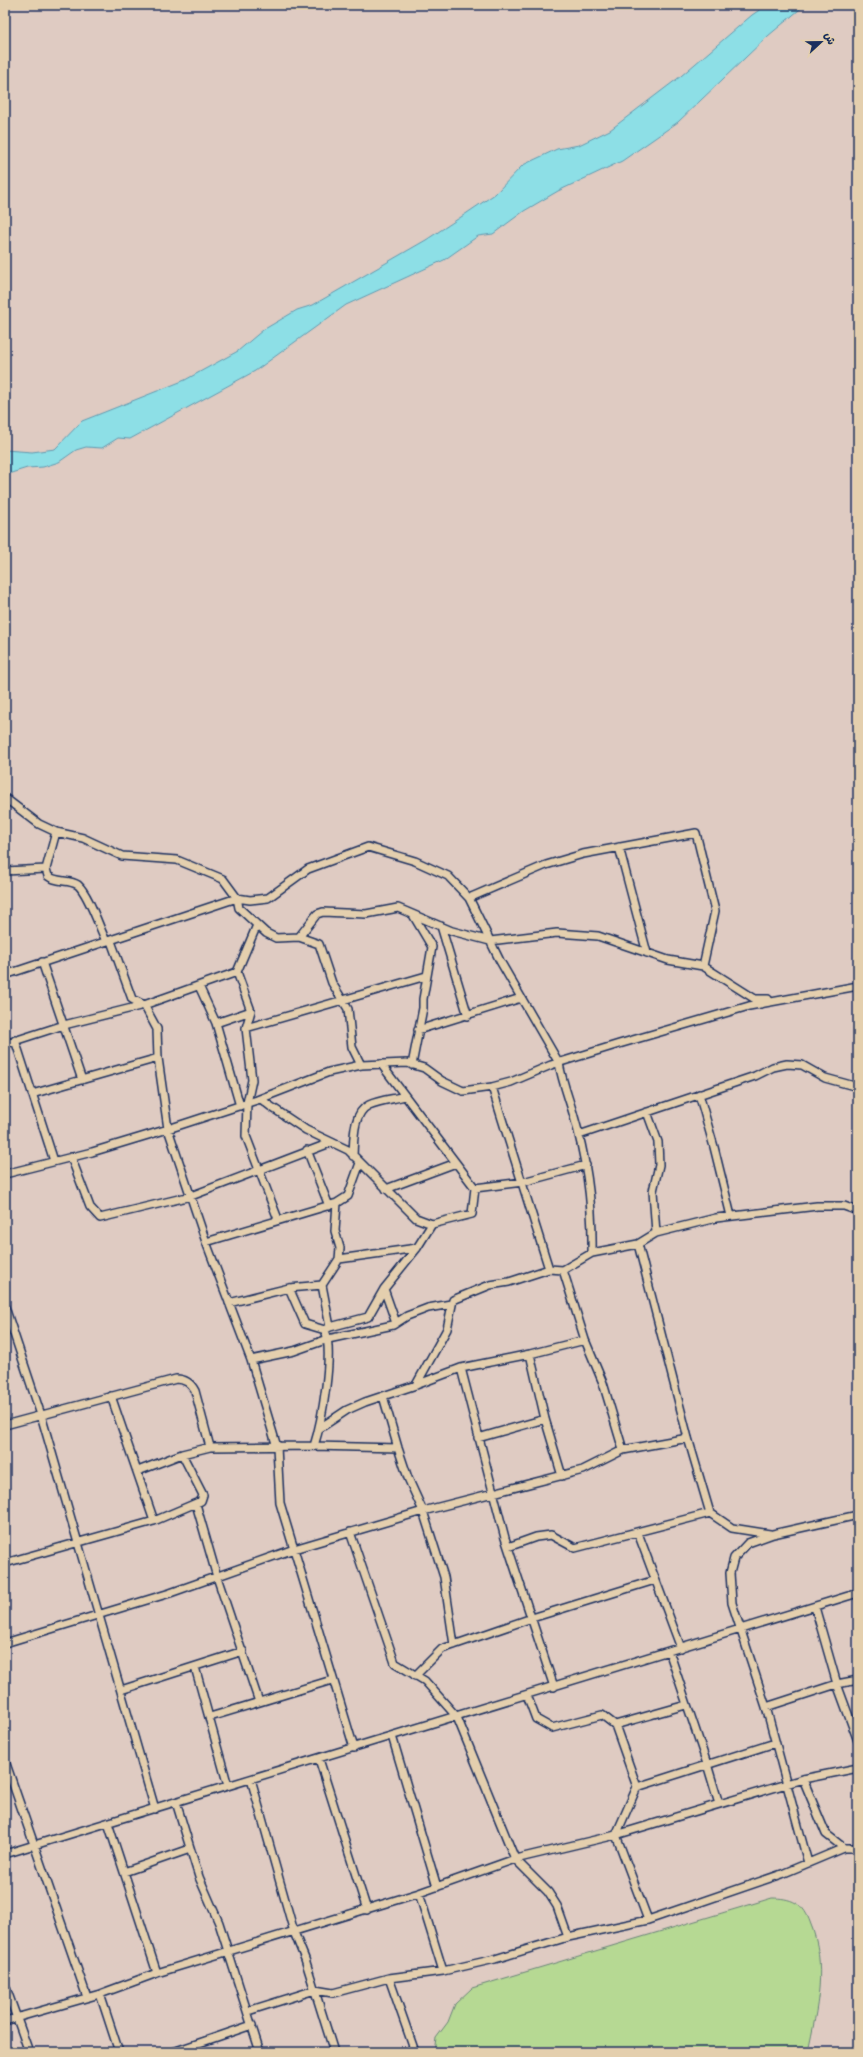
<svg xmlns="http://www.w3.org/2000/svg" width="863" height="2057" viewBox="0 0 863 2057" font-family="Kalam,'Playpen Sans Arabic',sans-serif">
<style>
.green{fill:#b6d993;stroke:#688478}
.water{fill:#8ddfe6;stroke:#5f99b0}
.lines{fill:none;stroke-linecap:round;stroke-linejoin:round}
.minor-casing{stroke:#1b2f5e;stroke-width:10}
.minor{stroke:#e4cfae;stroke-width:7}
</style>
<rect width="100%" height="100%" fill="#dfcbc2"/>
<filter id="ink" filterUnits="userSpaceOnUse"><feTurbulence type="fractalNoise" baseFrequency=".025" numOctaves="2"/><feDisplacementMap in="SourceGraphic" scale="8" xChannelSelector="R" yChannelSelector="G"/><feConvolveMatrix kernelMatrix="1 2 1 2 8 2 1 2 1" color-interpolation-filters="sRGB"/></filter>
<g filter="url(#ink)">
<path class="green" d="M 772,1898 C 781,1898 789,1899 796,1903 C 803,1906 808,1916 810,1922 C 828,1965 817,2009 808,2052 L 434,2052 L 436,2038 L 448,2022 L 455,2004 L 472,1988 Z"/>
<path class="water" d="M 767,5 L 805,5 L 768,36 L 678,122 L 622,161 L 558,191 L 524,211 L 493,234 L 478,236 L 444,260 L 346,305 L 255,371 L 130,439 L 118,438 L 102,448 L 86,447 L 76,450 L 59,462 L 43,467 L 27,468 L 5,475 L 5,450 L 32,452 L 55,449 L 82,421 L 185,380 L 238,351 L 263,330 L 297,310 L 313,305 L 426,240 L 464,215 L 495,194 L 523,165 L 557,149 L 579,145 L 610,130 L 681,76 L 752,15 Z"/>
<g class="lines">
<g class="minor-casing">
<path id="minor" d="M 5,798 L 39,824 L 56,832 L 83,838 L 122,856 L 177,860 L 223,879 L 237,898 L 239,908 L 266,933 L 276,938 L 299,937 L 319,944 L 332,983 L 348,1009 L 352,1047 L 361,1065
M 56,832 L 46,869 L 48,876 C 57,883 69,879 78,885 C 89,895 99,927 106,941
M 619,847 L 647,953
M 5,871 L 46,869
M 469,898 L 546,865 L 583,854 L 696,833 L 715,911 L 703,966
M 257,925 L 237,972 L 251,1011 L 246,1028 L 252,1080 L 247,1103 L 246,1136 L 278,1219
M 441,926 L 468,1016
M 299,937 L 317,914 L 323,912 L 366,914 L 398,908 L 452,931 L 490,941 L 557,933 L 598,936 L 668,960 L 703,966 L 755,999 L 768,999
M 111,941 L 132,999 L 144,1005 L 157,1029 L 158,1058 L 168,1129 L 206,1242 L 251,1360 L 277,1447 L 280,1503 L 354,1748
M 42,962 L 82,1080
M 5,975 L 237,898 L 250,900 L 268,898 L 308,869 L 368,847 L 415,861 L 448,876 L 469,898 L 500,961 L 559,1063 C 562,1081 568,1096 573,1113 C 587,1160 593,1204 592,1253
M 199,986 L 216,1023 L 240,1106
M 216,1023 L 251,1011
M 246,1028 L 426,976
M 418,1030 L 521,998
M 15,1040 L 54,1161
M 5,1044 L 64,1025 L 144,1005 L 237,972
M 412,1065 L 423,1008 L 423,999 L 432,947 L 413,915
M 492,1087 L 549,1269
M 32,1094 L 158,1058
M 699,1094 L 714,1147 L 731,1216
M 261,1099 L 270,1106 L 306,1130 L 348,1150 L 416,1218 L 432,1224 L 472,1214 L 475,1188 L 381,1064
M 647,1112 L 658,1142 L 659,1165 L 653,1191 L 656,1233 L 716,1218 L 817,1206 L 844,1206 L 858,1211
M 579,1135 L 755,1076 L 773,1067 L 787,1064 L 802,1065 L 825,1078 L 858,1087
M 307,1150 L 329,1206
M 353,1156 C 354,1141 352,1113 369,1105 C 380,1100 394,1099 405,1096
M 71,1157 L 90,1207 L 100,1218 L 191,1196 L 330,1143
M 5,1174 L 92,1152 L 168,1129 L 257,1100 L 329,1072 L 361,1065 L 407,1063 L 424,1068 L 442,1081 L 463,1091 L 492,1087 L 511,1082 L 551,1065 L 619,1044 L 749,1006 L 858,986
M 475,1188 L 523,1182 L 586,1165
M 386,1189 L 456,1163
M 656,1233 L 638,1244 L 688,1438 L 710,1513 L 732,1528 L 770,1534
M 206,1242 L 337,1203
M 339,1259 L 417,1248
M 563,1270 L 585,1340 L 603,1383 L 623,1450
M 289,1288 L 305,1324 L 325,1330
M 384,1289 L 396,1323
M 229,1303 L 289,1288 L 322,1285
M 5,1307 L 41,1415 L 155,1809
M 330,1327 L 368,1317 L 384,1289 L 417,1248 L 432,1224
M 530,1354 L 545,1419 L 562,1476
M 251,1360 L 294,1351 L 328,1339 L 393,1325 L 407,1316 L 428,1308 L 451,1304
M 461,1368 L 505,1538 L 554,1687
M 416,1385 L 447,1329 L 453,1300 L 490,1285 L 509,1282 L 549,1269 L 563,1270 L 592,1253 L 638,1244
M 111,1396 L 154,1521
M 383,1396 L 398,1448 L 408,1478 L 423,1511 L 444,1577 L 454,1645
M 5,1425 L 176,1379 C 185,1379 191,1383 195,1391 L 210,1447
M 320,1428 L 347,1410 L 365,1402 L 416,1385 L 461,1368 L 530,1354 L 585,1340
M 478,1438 L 545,1419
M 314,1446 C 322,1421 334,1353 325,1330 L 330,1327 L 322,1285 L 339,1259 L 340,1248 L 335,1231 L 337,1203 L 348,1196 L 360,1163
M 138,1471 L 182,1454 L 210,1447 L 314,1446 L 398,1448
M 196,1504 L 217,1577 L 259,1702
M 350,1532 L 395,1663 L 425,1681 L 457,1717 L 515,1859 L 548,1892 L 557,1906 L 568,1937
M 638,1533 L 681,1648
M 508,1547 L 536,1537 L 551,1535 L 575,1548 L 710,1513
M 5,1563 L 154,1521 L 201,1501 L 203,1495 L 182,1454
M 815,1607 L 837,1684 L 858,1741
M 5,1643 L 170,1593 L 294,1549 L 423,1511 L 583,1470 L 623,1450 L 688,1438
M 669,1651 L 707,1764 L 719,1804
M 195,1667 L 228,1786
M 415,1676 L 442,1649 L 532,1618 L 655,1580
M 121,1690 L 243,1651
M 527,1695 L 536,1719 L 552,1728 L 602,1715 L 615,1725 L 686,1705
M 766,1707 L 837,1684 L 858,1680
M 210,1717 L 332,1680
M 392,1736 L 437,1887
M 319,1759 L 367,1910
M 5,1761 L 87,1997
M 251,1779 L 294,1932 L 305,1959 L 334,2052
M 803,1779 L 826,1834 L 844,1848 L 858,1848
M 637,1787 L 775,1743
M 176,1802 L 199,1877 L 219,1923 L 260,2052
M 108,1823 L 157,1973
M 5,1854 L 858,1593
M 808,1863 L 766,1707 L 732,1603 L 730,1573 L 734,1558 L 748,1543 L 773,1534 L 858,1515
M 124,1872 L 190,1849
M 419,1893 L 443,1971
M 648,1920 L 616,1835 L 803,1779 L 858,1768
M 389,1978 L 415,2052
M 5,1985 L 29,2052
M 100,1994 L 119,2052
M 248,2011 L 315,1990 L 333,1993 L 389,1978 L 443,1971 L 495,1959 L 568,1937 L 648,1920 L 782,1874 L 844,1848
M 5,2021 L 100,1994 L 157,1973 L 419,1893 L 515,1859 L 616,1835 L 637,1787 L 615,1725
M 173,2052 L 252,2025"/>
</g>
<use href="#minor" class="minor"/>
</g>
</g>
<rect width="863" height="2057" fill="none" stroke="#e4cfae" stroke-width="20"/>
<rect x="10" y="10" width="843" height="2037" fill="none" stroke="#1b2f5e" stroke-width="1.5" filter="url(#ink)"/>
<g transform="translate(821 42) rotate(68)" stroke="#e4cfae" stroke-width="3" paint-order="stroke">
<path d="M0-3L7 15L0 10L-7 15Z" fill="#1b2f5e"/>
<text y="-6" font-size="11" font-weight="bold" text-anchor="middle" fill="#1b2f5e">ش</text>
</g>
</svg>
